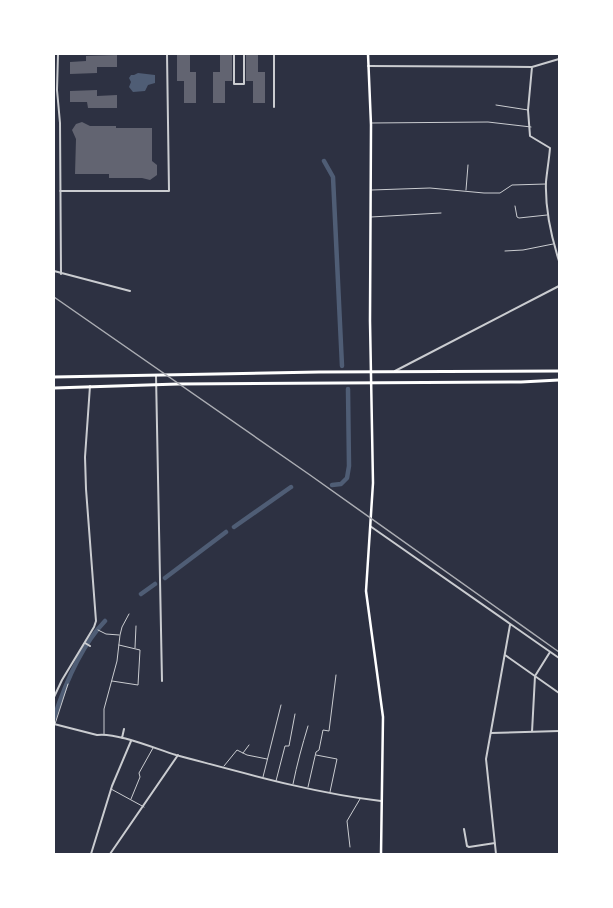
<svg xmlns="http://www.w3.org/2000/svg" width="613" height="908" viewBox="0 0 613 908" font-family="Ubuntu,sans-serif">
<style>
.water{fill:#4f5d75}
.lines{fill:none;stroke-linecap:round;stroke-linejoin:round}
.canal{stroke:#4f5d75;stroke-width:4.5}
.building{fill:#626471}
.service{stroke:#caccd0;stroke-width:1}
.minor{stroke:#caccd0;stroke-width:2}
.secondary{stroke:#fff;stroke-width:2.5}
.primary{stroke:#fff;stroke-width:3}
.rail{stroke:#abadb3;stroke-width:1.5}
</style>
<rect width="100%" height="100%" fill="#2d3142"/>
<path class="water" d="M 138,73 L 155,75 L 155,83 L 148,85 L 145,91 L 133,92 L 129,87 L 131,82 L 129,78 L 131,75 L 134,75 Z"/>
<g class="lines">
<path class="canal" d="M 324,161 L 333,177 L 342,366
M 332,485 L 341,484 L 347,478 L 349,466 L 348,389
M 234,527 L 291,487
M 165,578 L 226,532
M 141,594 L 155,584
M 54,718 C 65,684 80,647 105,621"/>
</g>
<path class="building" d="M 117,55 L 117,67 L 97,67 L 97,73 L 70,74 L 70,62 L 86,61 L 86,56 Z
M 177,55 L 190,55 L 190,72 L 196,72 L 196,103 L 184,103 L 184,81 L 177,81 Z
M 220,55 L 232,55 L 232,81 L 225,81 L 225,103 L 213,103 L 213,72 L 220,72 Z
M 246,55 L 258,55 L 258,72 L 265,72 L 265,103 L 253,103 L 253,81 L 246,81 Z
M 97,90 L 97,96 L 117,95 L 117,108 L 88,108 L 87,102 L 70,102 L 70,91 Z
M 82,122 L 90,126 L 116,126 L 116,128 L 152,128 L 152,161 L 157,165 L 157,175 L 150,180 L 142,178 L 109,178 L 109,174 L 75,174 L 76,139 L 72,130 L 76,124 Z"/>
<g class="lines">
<path class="service" d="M 496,105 L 528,110
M 371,123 L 488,122 L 531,127
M 372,190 L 430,188 L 484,193 L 500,193 L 512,185 L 546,184
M 466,190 L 468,165
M 515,206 L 517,217 L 519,218 L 547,215
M 371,217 L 441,213
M 505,251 L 523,250 L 553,244
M 98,630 L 106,634 L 119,635
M 135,648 L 136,626
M 112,681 L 138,685 L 140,650 L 119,645
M 54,727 L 68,684
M 104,734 L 104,709 L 117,661 L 120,635 L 122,627 L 129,614
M 243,753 L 249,745
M 316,755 L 337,759 L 330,792
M 224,766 L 237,750 L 247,755 L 267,759
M 263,777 L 281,705
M 276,781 L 285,746 L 289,746 L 295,714
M 293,784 C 297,764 302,746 308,726
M 308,787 L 316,752 L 319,750 L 323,730 L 329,731 L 336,675
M 111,789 L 144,807
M 131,799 L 140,777 L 139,773 L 153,748
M 350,847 L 347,821 L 360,799"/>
<path class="minor" d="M 58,54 L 57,90 L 60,123 L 61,274
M 234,54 L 234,84 L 244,84 L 244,54
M 368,66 L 532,67 L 559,59
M 532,67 L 528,110 L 530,136 L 550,148 C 549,160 547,171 546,182 C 545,208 551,236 559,261
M 274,107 L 274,54
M 60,191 L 169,191 L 167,54
M 54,271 L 130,291
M 395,371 L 559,286
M 156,375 L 162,681
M 370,526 L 559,658
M 85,643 L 90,646
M 505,655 L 559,693
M 54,697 L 62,680 L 94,627 L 96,621 L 86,489 L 85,457 L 90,386
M 54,724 L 97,735 C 116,732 156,749 176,755 C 244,773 312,793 381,801
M 532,732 L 535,676 L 550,652
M 491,733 L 559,731
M 122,738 L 124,729
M 464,829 L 467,846 L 469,847 L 495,843
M 91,854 L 112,786 L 131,741
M 110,854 L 178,755
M 496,854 L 486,759 L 510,625"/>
<path class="secondary" d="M 368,54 L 371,125 L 370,321 L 373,483 L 366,591 L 383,717 L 381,854"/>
<path class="primary" d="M 54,377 L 319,372 L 559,371
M 54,388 L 178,384 L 521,382 L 559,380"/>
<path class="rail" d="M 54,297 L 310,475 L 559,652"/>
</g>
<rect width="613" height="908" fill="none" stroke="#ffffff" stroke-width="110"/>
</svg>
